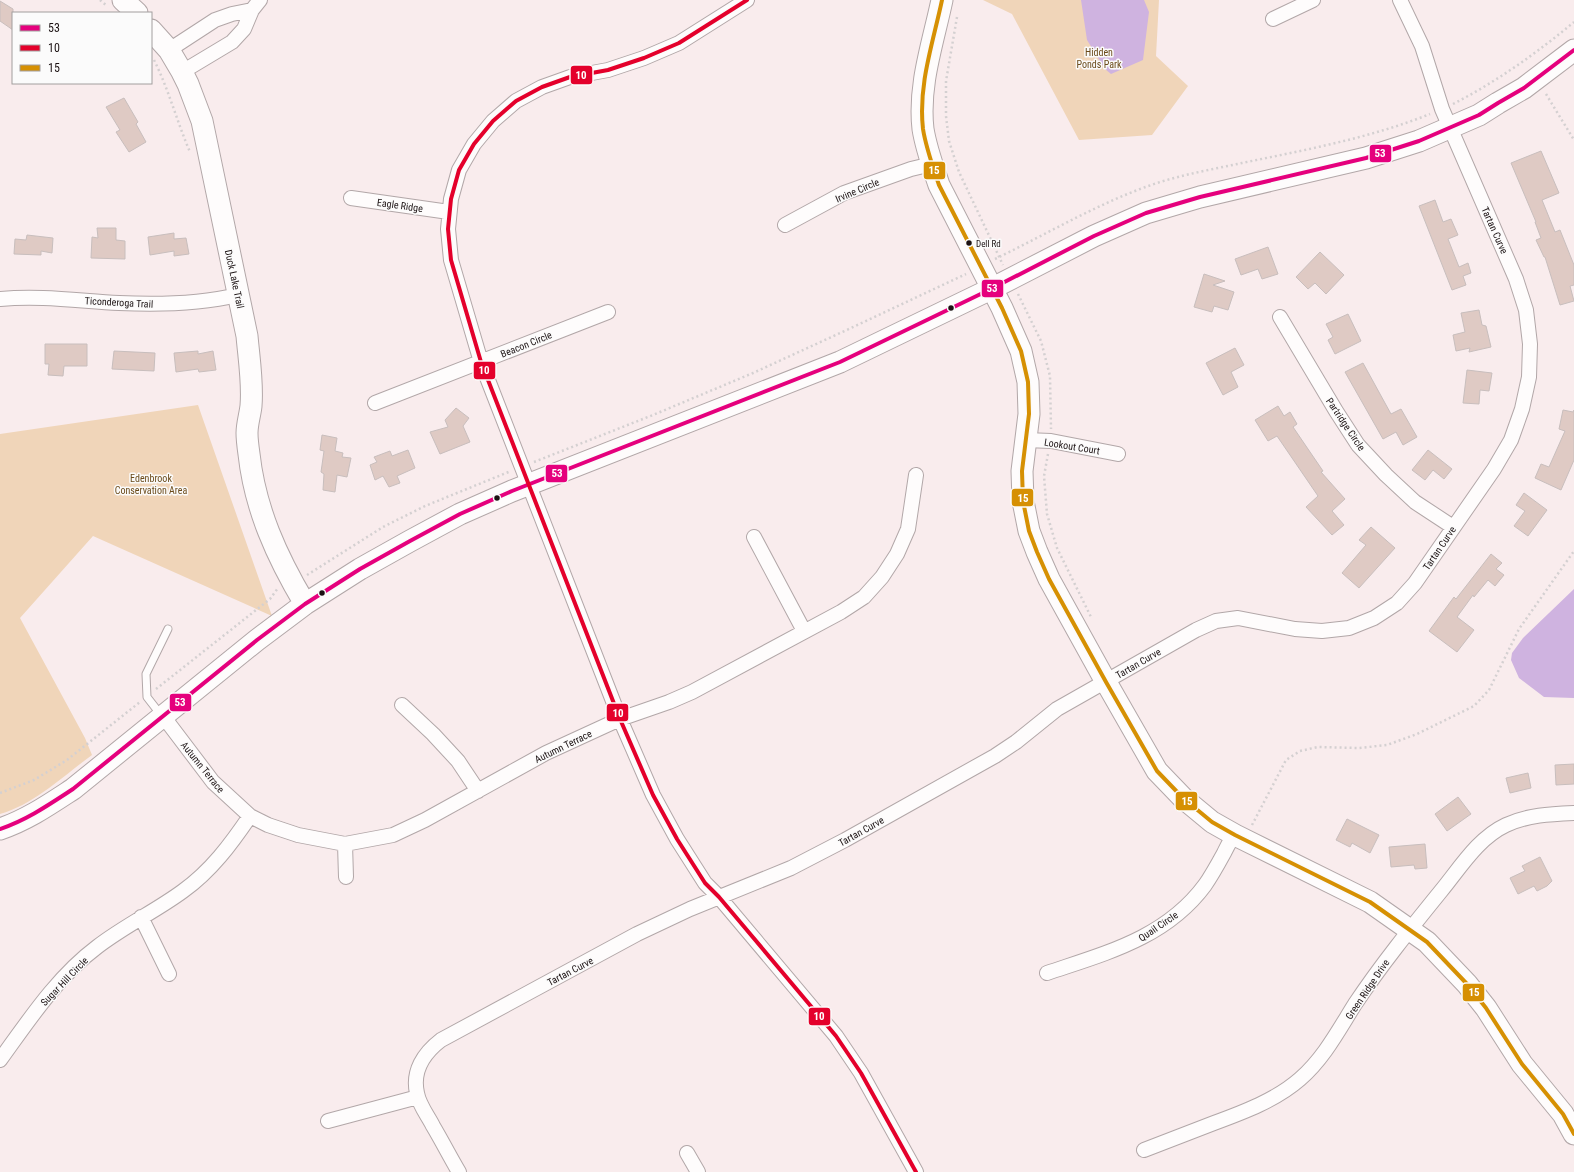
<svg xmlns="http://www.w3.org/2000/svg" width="1574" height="1172" viewBox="0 0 1574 1172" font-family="'Roboto Condensed',sans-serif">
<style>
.green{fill:#f0d5b9}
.water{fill:#cfb3e0}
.building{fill:#dfcac4;stroke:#c8bebd}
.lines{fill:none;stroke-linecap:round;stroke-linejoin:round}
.lane-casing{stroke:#b2a7a8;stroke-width:9}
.street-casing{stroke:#b2a7a8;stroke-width:16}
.secondary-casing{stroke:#b2a7a8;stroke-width:23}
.path{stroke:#d4d0d1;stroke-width:2.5;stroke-dasharray:2 3;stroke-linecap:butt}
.lane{stroke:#fefcfc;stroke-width:7}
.street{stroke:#fefcfc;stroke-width:14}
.secondary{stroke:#fefcfc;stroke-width:21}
.bus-1-casing{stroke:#fbfbfb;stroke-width:7}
.bus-2-casing{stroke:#fbfbfb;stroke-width:7}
.bus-3-casing{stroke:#fbfbfb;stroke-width:7}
.bus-1{stroke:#e5007d;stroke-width:4}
.bus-2{stroke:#e4002b;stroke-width:4}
.bus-3{stroke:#d69003;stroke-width:4}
.bus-dot{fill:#1c1213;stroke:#fbfbfb;stroke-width:1.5}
.labels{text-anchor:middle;stroke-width:3;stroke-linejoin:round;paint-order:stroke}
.bus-label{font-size:9px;fill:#1c1213;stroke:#fbfbfb;text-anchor:start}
.park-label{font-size:10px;fill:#6b4b1a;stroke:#fbfbfb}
.street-label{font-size:10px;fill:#1c1213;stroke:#fbfbfb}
.line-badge{stroke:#fbfbfb;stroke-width:1.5}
.badge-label{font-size:11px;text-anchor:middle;font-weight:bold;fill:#fff}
</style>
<rect width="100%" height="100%" fill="#f9eced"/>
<path class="green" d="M 983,0 L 1159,0 L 1156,56 L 1188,86 L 1152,135 L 1079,140 L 1012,14 Z
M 198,405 L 272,616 L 93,536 L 20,618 L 85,738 L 92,755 C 63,776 35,804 0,814 L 0,434 Z"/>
<path class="water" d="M 1081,0 L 1144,0 L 1149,12 L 1143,60 L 1111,74 L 1105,69 L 1087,40 Z
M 1574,589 L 1574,698 L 1544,697 L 1519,678 L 1511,660 L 1512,653 L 1523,638 Z"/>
<path class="building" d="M 0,1 L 13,9 L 13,30 L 0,21 Z
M 124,98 L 138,122 L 136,124 L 146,142 L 129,152 L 116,132 L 120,130 L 106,107 Z
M 1541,151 L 1559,193 L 1542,200 L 1555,232 L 1560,230 L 1574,265 L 1574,285 L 1570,286 L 1574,301 L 1560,305 L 1545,257 L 1544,257 L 1536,240 L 1541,238 L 1535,222 L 1536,222 L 1511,163 Z
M 1435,200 L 1443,222 L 1451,219 L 1458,235 L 1448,239 L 1459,267 L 1468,263 L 1471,273 L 1463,276 L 1466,285 L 1452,290 L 1419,206 Z
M 97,228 L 116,228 L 116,240 L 125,241 L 125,259 L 91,258 L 92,237 L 98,238 Z
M 174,233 L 174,239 L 186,238 L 189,254 L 174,256 L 174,251 L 150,255 L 148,237 Z
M 27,235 L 53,238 L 52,253 L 41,251 L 41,255 L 14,254 L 15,239 L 26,240 Z
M 1268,247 L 1278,274 L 1262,279 L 1258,269 L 1241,275 L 1235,259 Z
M 1320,252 L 1344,275 L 1326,294 L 1315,283 L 1308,289 L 1296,277 Z
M 1204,274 L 1225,281 L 1213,285 L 1234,292 L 1228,310 L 1214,306 L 1212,312 L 1194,307 Z
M 1479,310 L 1482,325 L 1486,326 L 1491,347 L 1469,352 L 1470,348 L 1456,351 L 1453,335 L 1465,332 L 1461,313 Z
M 1348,314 L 1361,341 L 1335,354 L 1328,340 L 1333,337 L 1326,324 Z
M 45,344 L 87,344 L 87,366 L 64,366 L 63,376 L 48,375 L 49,364 L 45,364 Z
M 1235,348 L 1244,365 L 1231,372 L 1238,387 L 1223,395 L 1206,363 Z
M 114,351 L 155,353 L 154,371 L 112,369 Z
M 198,351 L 198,354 L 213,351 L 216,370 L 199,372 L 198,369 L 176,372 L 174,353 Z
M 1363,363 L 1391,414 L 1401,409 L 1417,437 L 1403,445 L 1396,432 L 1383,439 L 1345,372 Z
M 1467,370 L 1492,373 L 1489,391 L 1480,390 L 1479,404 L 1463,403 Z
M 1278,406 L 1284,416 L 1290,412 L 1297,424 L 1293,427 L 1323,471 L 1321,472 L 1345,499 L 1332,511 L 1344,525 L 1332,535 L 1306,507 L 1318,496 L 1277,436 L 1268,441 L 1255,420 Z
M 456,408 L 469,418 L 463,426 L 470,442 L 440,454 L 430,432 L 448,427 L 445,420 Z
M 1563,410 L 1573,412 L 1574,410 L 1574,460 L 1561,490 L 1535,478 L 1541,464 L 1549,467 L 1565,431 L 1559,429 Z
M 322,435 L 337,438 L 335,451 L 343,453 L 342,457 L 351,458 L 347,477 L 337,475 L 335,492 L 323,490 L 324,474 L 321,472 L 324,451 L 320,450 Z
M 408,450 L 415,468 L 397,476 L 400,483 L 389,487 L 383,476 L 375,480 L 370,465 L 377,462 L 374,457 L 390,451 L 392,456 Z
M 1428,450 L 1452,469 L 1444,479 L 1433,470 L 1425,480 L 1412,470 Z
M 1524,493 L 1547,510 L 1528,536 L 1514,526 L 1525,511 L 1516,505 Z
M 1371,527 L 1395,548 L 1359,588 L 1342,573 L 1366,545 L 1359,540 Z
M 1491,554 L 1502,563 L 1496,569 L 1504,575 L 1495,586 L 1488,580 L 1474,597 L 1473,595 L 1457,617 L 1474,630 L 1457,652 L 1429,631 L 1454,597 L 1456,599 Z
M 1574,764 L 1574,784 L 1556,785 L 1555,765 Z
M 1528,773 L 1531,788 L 1510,793 L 1506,778 Z
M 1458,797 L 1471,814 L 1447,831 L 1435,814 Z
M 1347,819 L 1379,835 L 1370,853 L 1352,843 L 1350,847 L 1336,840 Z
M 1425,844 L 1427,868 L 1415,869 L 1414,865 L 1391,867 L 1389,847 Z
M 1540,857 L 1552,881 L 1547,886 L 1537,891 L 1534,886 L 1518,894 L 1510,878 L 1525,871 L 1522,866 Z"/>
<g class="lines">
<g class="lane-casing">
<path id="lane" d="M 161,715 L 147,697 L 146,674 L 168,629"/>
</g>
<g class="street-casing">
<path id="street" d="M 747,0 L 679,43 L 644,58 L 608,70 L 570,77 L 542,87 L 516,101 L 493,121 L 474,144 L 459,170 L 451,199 L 448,229 L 451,260 L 481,362 L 620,719 L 653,795 L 677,839 L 705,883 L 719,897 L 836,1036 L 861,1073 L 916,1172
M 1273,19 L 1313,0
M 169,50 L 215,20 L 232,14 L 252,10
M 182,72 L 232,42 L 244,29 L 252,10 L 260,0
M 351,198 L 449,212
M 785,225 L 844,193 L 911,169 L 932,164
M 0,299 C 40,295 80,301 119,303 C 159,305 199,304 238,295
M 1280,317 L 1336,411 L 1358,445 L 1386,475 L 1415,502 L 1453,527
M 375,403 L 608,312
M 1026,440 L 1051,441 L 1118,454
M 754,537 L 804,631
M 402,705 L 433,734 L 458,761 L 478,791
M 163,716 L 213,782 L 250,816 L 268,825 L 298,835 L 345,844 L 393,835 L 425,820 L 546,753 L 620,719 L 669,702 L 692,692 L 841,612 L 864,597 L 882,577 L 897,554 L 908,529 L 916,475
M 345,844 L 346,877
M 141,917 L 169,974
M 1047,973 C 1106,953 1166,938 1205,885 C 1212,875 1218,864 1224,853 C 1227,847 1230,840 1235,835
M 0,1060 C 29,1020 57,977 97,947 C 124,926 156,911 183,891 C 211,871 231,844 250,816
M 328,1121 L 418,1097
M 1144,1150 C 1167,1141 1191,1132 1214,1123 C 1244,1112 1276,1100 1300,1079 C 1324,1058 1338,1031 1355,1004 C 1381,965 1411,928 1441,891 C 1460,868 1478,838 1506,825 C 1527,815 1551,814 1574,813
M 687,1153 L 698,1172
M 459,1172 C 450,1157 442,1141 433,1126 C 428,1116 419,1105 417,1093 C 412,1071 424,1053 441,1040 L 637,934 L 690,909 L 791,868 L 845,840 L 995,756 L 1016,742 L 1057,709 L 1196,630 L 1216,621 L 1238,618 L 1295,629 L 1322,631 L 1349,628 L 1374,618 L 1397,603 L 1415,583 L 1494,469 L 1511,440 L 1522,409 L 1529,377 L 1530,344 L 1526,310 L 1516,279 L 1442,109 L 1422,46 L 1400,0"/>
</g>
<g class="secondary-casing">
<path id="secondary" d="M 123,0 L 137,13
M 942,0 C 933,43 918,85 923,129 C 926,148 933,167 939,185 L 1002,308 L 1021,351 L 1028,382 L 1029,414 L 1022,471 L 1023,501 L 1029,531 L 1037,552 L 1049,579 L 1106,682 L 1157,771 L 1183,798 L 1212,822 L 1235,835 L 1370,902 L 1427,942 L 1467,984 L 1486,1008 L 1522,1064 L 1563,1114 L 1574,1134
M 151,30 L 169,50 L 182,72 L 188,84 L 202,121 L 247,336 C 249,359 253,383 251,406 C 250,415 247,424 247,433 C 247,440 248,447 249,454 C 255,509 277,557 305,604
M 0,829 C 27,820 50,804 73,789 L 257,640 L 305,604 L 360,569 L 410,541 L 460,514 L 512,491 L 840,362 L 991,289 L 1094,236 L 1146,213 L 1200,197 L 1366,158 L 1419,141 L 1479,115 L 1498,103 L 1524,88 L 1574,50"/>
</g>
<path class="path" d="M 100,0 L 107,6
M 957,17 L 946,81 L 946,116 L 949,141 L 959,172 L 1003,265
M 154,60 C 169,90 177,122 190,152
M 1546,94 L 1574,140
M 1453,104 C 1496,82 1537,53 1574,22
M 995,259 C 1049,233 1100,202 1157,183 C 1185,174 1214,169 1242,163 C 1305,150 1370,138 1430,114
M 1018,294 L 1041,341 L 1050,376 L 1051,429
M 1048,454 L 1044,476 L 1047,514 L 1057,548 L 1092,619
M 534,462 L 653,415 L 753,373 L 851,328 L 966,274
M 307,575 L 383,527 L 425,506 L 511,471
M 156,689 L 270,599 L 278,588
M 0,793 L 34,780 L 67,760 L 140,702
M 1252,825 L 1286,760 L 1300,751 L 1318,747 L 1359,748 L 1387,745 L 1417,734 L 1474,706 L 1489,690 L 1519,629 L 1574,551"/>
<use href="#lane" class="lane"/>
<use href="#street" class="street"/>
<use href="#secondary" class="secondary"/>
<g class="bus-1-casing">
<path id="bus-1" d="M 0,829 C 27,820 50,804 73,789 L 257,640 L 305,604 L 360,569 L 410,541 L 460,514 L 512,491 L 840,362 L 991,289 L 1094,236 L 1146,213 L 1200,197 L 1366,158 L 1419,141 L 1479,115 L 1498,103 L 1524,88 L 1574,50"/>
</g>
<g class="bus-2-casing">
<path id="bus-2" d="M 747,0 L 679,43 L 644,58 L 608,70 L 570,77 L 542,87 L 516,101 L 493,121 L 474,144 L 459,170 L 451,199 L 448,229 L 451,260 L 481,362 L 620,719 L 653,795 L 677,839 L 705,883 L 719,897 L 836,1036 L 861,1073 L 916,1172"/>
</g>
<g class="bus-3-casing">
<path id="bus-3" d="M 942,0 C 933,43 918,85 923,129 C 926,148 933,167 939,185 L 1002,308 L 1021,351 L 1028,382 L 1029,414 L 1022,471 L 1023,501 L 1029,531 L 1037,552 L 1049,579 L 1106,682 L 1157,771 L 1183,798 L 1212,822 L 1235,835 L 1370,902 L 1427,942 L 1467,984 L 1486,1008 L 1522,1064 L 1563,1114 L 1574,1134"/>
</g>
<use href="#bus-1" class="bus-1"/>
<use href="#bus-2" class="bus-2"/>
<use href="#bus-3" class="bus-3"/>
</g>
<g class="bus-dot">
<circle cx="969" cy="243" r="3.5"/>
<circle cx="951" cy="308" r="3.5"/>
<circle cx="497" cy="498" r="3.5"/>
<circle cx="322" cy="593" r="3.5"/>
</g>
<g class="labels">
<g class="bus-label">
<text x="976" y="247">Dell Rd</text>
</g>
<g class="park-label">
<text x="1099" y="56">Hidden<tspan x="1099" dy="12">Ponds Park</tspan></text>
<text x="151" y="482">Edenbrook<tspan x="151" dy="12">Conservation Area</tspan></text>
</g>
<g class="street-label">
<text transform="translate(857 190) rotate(-23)" y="4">Irvine Circle</text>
<text transform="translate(400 205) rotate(8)" y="4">Eagle Ridge</text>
<text transform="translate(1495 230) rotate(66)" y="4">Tartan Curve</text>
<text transform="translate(235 279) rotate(78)" y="4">Duck Lake Trail</text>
<text transform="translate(119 302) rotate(3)" y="4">Ticonderoga Trail</text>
<text transform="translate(526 344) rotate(-22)" y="4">Beacon Circle</text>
<text transform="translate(1346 424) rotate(56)" y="4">Partridge Circle</text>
<text transform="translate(1072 446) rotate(9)" y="4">Lookout Court</text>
<text transform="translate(1439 548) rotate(-56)" y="4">Tartan Curve</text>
<text transform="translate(1138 663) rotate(-30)" y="4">Tartan Curve</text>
<text transform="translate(563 746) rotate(-26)" y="4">Autumn Terrace</text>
<text transform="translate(203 767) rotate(51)" y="4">Autumn Terrace</text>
<text transform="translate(861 831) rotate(-29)" y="4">Tartan Curve</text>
<text transform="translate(1158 926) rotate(-34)" y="4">Quail Circle</text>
<text transform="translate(570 971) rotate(-28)" y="4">Tartan Curve</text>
<text transform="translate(64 981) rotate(-46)" y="4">Sugar Hill Circle</text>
<text transform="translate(1367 989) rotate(-56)" y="4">Green Ridge Drive</text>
</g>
</g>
<g class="line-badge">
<rect x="570" y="65" width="23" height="20" rx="4" fill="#e4002b"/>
<rect x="1369" y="144" width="23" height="19" rx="4" fill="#e5007d"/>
<rect x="923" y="161" width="23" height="19" rx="4" fill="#d69003"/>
<rect x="981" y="279" width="23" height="19" rx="4" fill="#e5007d"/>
<rect x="473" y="361" width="23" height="19" rx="4" fill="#e4002b"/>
<rect x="545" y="464" width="23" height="19" rx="4" fill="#e5007d"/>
<rect x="1011" y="488" width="23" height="19" rx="4" fill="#d69003"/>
<rect x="169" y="693" width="23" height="19" rx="4" fill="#e5007d"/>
<rect x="606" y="703" width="23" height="19" rx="4" fill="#e4002b"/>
<rect x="1175" y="791" width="23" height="20" rx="4" fill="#d69003"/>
<rect x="1462" y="983" width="23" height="19" rx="4" fill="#d69003"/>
<rect x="808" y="1007" width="23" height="19" rx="4" fill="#e4002b"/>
</g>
<g class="badge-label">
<text x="581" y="79">10</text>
<text x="1380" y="157">53</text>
<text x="934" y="174">15</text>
<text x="992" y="292">53</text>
<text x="484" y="374">10</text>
<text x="557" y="477">53</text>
<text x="1023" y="502">15</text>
<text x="180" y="706">53</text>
<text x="618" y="717">10</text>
<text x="1187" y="805">15</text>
<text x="1474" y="996">15</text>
<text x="819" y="1020">10</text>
</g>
<rect x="12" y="12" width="140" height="72" fill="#fbfbfb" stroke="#a29e9e"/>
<rect x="20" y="25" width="20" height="6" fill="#e5007d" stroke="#a29e9e"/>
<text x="48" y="32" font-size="12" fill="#1c1213">53</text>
<rect x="20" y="45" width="20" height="6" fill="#e4002b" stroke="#a29e9e"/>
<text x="48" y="52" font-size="12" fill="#1c1213">10</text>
<rect x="20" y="65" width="20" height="6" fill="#d69003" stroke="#a29e9e"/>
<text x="48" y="72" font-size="12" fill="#1c1213">15</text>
</svg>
